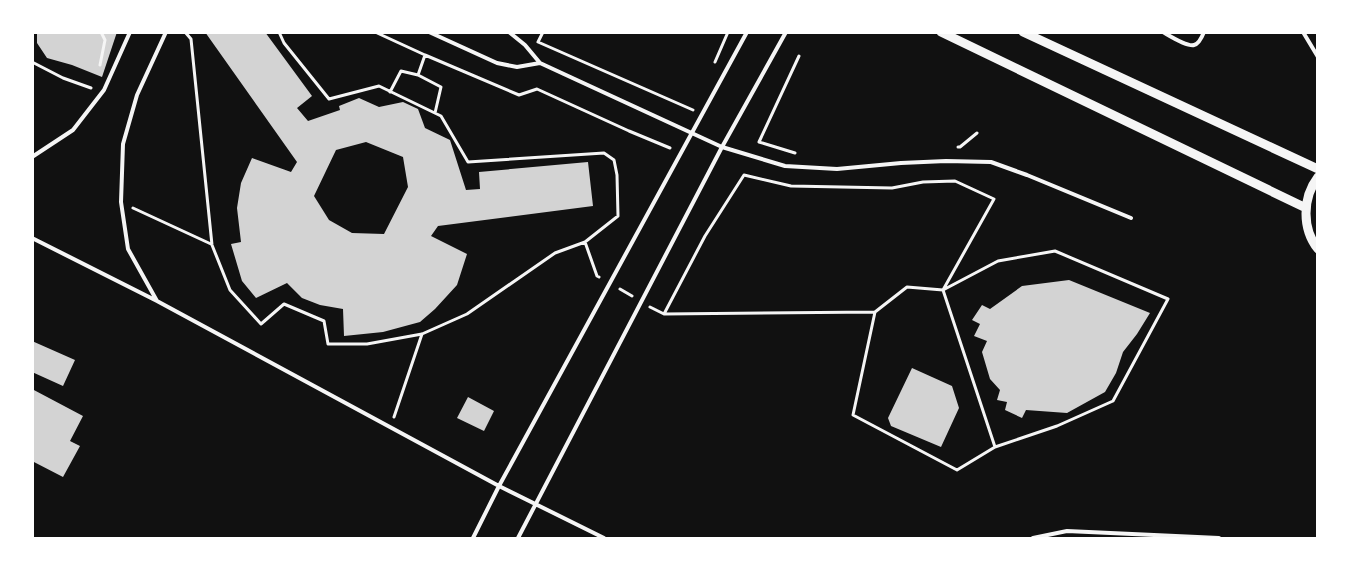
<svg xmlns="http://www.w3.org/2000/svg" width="1350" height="571" viewBox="0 0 1350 571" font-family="'Crimson Pro',serif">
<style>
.building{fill:#d3d3d3;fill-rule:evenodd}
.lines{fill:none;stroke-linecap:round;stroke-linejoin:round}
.path{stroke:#f5f5f5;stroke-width:3}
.service{stroke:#f5f5f5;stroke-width:4}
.tertiary{stroke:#f5f5f5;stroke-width:9}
</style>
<rect width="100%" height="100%" fill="#111"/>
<path class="building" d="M 37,32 L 117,32 L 102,77 L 72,65 L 47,58 L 37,43 Z
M 205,32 L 265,32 L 312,96 L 297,108 L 308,121 L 340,110 L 339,106 L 359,98 L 379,107 L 403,102 L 418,109 L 425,128 L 450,140 L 466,190 L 480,189 L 479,172 L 588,162 L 593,206 L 438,226 L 431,236 L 467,254 L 457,285 L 435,309 L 420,322 L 383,332 L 344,336 L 343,309 L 320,305 L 302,298 L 287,283 L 256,298 L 242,281 L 231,244 L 241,242 L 237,208 L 241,183 L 252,158 L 291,172 L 297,162 ZM 366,142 L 403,157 L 408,187 L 384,234 L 352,233 L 329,220 L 314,196 L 336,150 Z
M 1069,280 L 1150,313 L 1137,334 L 1123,352 L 1116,373 L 1105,392 L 1067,413 L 1026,410 L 1022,418 L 1005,410 L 1007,402 L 997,400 L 1000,390 L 990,379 L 982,352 L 987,341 L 974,336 L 980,324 L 972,320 L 982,305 L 990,309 L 1022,286 Z
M 32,341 L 75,360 L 63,386 L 32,372 Z
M 912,368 L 952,386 L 959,408 L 941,447 L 891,426 L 888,418 Z
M 32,389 L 83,416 L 70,441 L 80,446 L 63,477 L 32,461 Z
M 468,397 L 494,411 L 484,431 L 457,418 Z"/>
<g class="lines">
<path class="path" d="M 185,32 L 191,39 L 212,245 L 230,290 L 261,324 L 284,304 L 324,321 L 328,344 L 367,344 L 422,334 L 467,314 L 555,253 L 585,242 L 618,216 L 617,175 L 614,160 L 604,153 L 468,162 L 441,116 L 379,86 L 329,99 L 284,43 L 279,32
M 375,32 L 425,55 L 418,75 L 401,71 L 390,92
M 543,32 L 538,42 L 693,110
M 425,55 L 519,95 L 537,89 L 629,131 L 670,148
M 32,62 L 63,78 L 91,88
M 715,62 L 728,32
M 100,65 L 105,40 L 101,32
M 418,75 L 441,87 L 435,113
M 958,147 L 960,147 L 977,133
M 795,153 L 759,142 L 799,56
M 133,208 L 211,244
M 585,242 L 597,276 L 599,277
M 620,289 L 632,296
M 650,307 L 664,314 L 875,312
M 664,314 L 705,236 L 744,175 L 791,186 L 892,188 L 923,182 L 955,181 L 994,199 L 943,290 L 907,287 L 875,312 L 853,415 L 957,470 L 995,447 L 943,290 L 998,261 L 1055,251 L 1168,299 L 1113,401 L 1057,426 L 995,447
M 394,417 L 422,334"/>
<path class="service" d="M 429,32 L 497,63 L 517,67 L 540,63
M 509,32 L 525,45 L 540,63 L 722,147 L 785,166 L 837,169 L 901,163 L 946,161 L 991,162 L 1027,175 L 1131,218
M 1163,32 C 1170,36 1187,47 1194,45 C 1199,44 1202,37 1204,32
M 1303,32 L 1318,57
M 32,157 L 73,130 L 104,90 L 130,32
M 32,238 L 157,301 L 499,486 L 604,538
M 157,301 L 128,249 L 121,202 L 123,144 L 137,95 L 166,32
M 473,538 L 499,486 L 747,32
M 518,538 L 722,147 L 786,32
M 1033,538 L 1067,531 L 1219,538"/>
<path class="tertiary" d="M 941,32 L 1306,208
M 1023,32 L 1318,169
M 1318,177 C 1302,198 1302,229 1318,249"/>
</g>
<rect width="1350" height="571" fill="none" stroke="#ffffff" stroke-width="68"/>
</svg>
